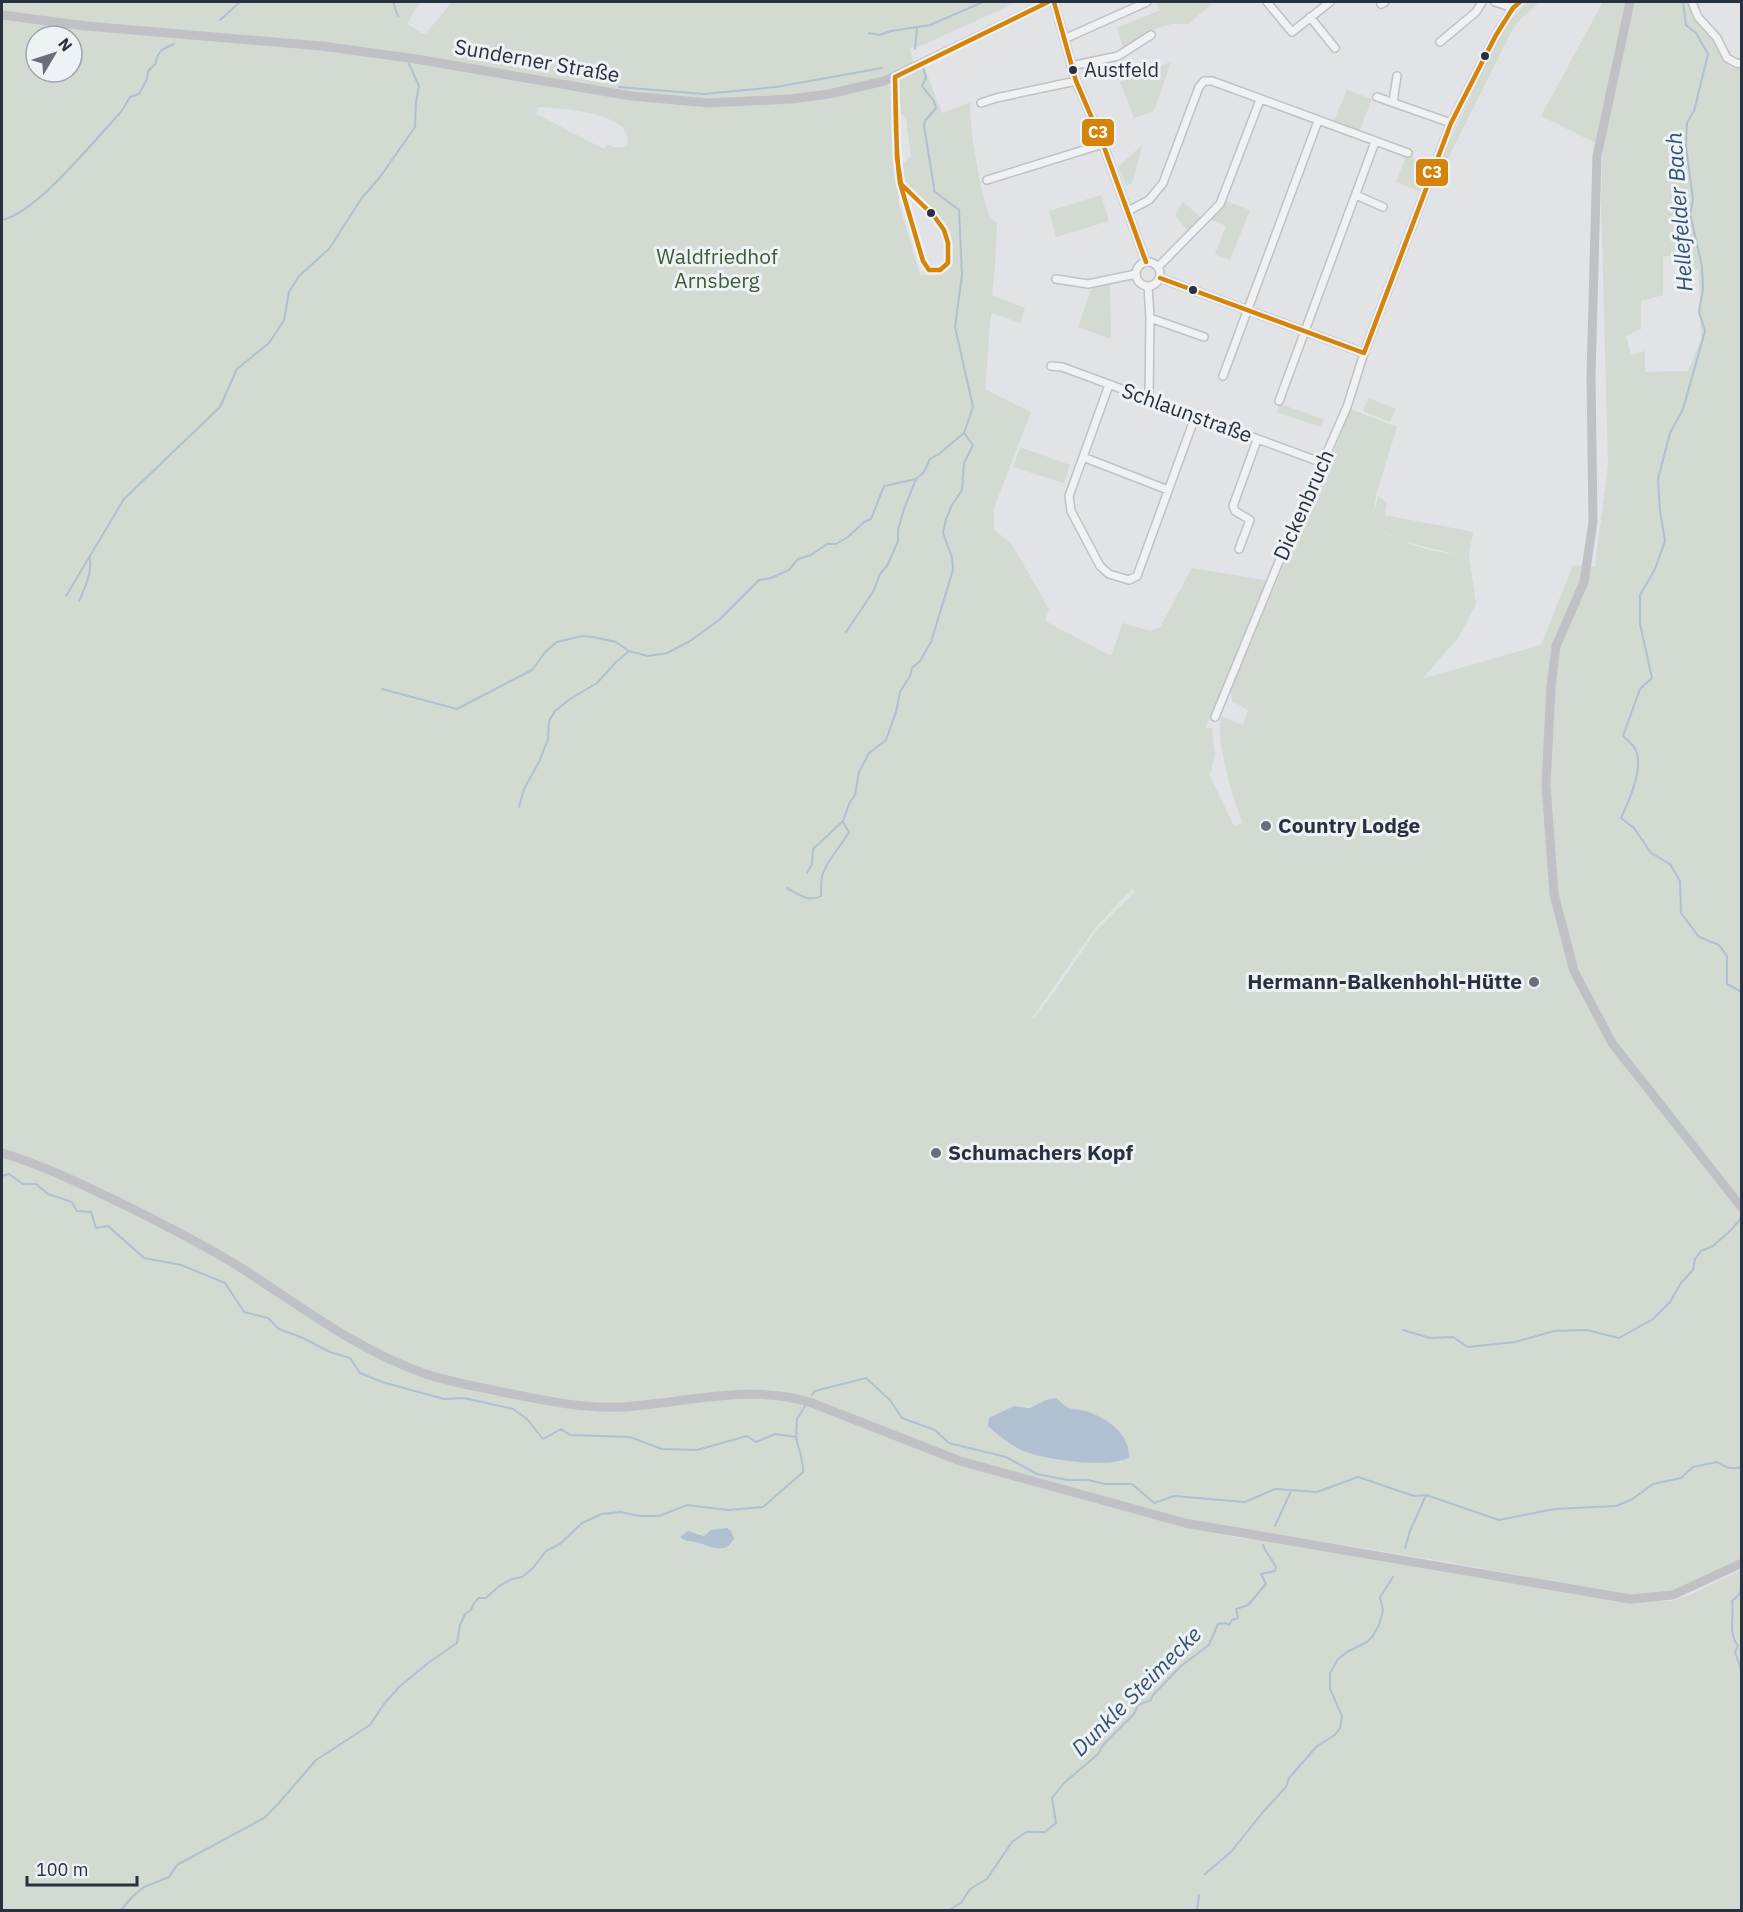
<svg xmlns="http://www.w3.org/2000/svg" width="1743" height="1912" viewBox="0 0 1743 1912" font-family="'IBM Plex Sans',sans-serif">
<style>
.green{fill:#d2dad1;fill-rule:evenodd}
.water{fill:#b0c0d0}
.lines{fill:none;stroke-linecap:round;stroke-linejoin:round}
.stream{stroke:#b0c0d0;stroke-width:2}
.minor-casing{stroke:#bfc1c4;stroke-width:10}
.minor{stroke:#f0f1f3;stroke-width:7}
.secondary{stroke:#bfc1c5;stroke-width:9}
.bus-1-casing{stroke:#eef2f5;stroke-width:9}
.bus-1{stroke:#d5840a;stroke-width:4.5}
.bus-dot{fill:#28313e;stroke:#eef2f5;stroke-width:2}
.poi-dot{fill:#696f79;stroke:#eef2f5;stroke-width:2}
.labels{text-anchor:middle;stroke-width:6;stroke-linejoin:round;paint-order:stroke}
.bus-label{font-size:20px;fill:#28313e;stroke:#eef2f5;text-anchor:start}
.street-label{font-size:21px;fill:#28313e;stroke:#eef2f5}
.park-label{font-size:21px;fill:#3e5a36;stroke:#eef2f5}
.poi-label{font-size:21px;font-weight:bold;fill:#28313e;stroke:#eef2f5;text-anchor:start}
.water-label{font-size:22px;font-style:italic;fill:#345171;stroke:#eef2f5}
.line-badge{stroke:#eef2f5;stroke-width:2}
.badge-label{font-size:16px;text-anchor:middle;font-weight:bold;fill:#fff}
</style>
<rect width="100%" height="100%" fill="#e1e3e6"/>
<path class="green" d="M 2,2 L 420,2 L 407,24 L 422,33 L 426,33 L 452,2 L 1017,2 L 923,45 L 910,48 L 912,60 L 926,72 L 942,113 L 971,102 C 966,113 983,205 990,216 C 991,219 994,221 997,223 L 995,267 L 992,295 L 1025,308 L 1020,323 L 991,313 L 985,389 L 1031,412 L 994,508 L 994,530 L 1011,543 L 1049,609 L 1045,621 L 1111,656 L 1123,623 L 1150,631 L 1160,627 L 1192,568 L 1271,581 L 1205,728 L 1212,728 L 1215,754 L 1210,776 L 1234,826 L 1243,823 C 1234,804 1213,733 1222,716 L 1243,725 L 1248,710 L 1232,701 L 1231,689 L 1294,541 L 1330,463 L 1350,409 L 1397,427 L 1376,495 L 1372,525 C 1401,542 1421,550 1454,554 L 1402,541 L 1374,526 L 1372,523 L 1378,496 L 1387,502 L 1385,515 L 1473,532 L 1469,556 L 1476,604 L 1459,637 L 1422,679 L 1541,645 L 1573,565 L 1595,567 L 1608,465 L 1601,199 L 1603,147 L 1541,116 L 1603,2 L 1689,2 C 1693,20 1707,27 1717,41 C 1723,49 1726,60 1731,68 L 1742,68 L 1741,1561 L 1668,1593 L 1630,1596 L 1448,1562 L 1168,1517 L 984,1471 L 1131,1513 L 1240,1538 L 1275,1542 L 1630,1601 L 1671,1601 L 1692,1594 L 1741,1570 L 1741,1910 L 2,1910 ZM 36,36 L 72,36 L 72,72 L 36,72 ZM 539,107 C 561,109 638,112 627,147 L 614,147 L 608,144 L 604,149 L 536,114 ZM 899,112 L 906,118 L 911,156 L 900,168 ZM 902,181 C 908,186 913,193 918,198 C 938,216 954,224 953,255 C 953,261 953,267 947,271 C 940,276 927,277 920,274 L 898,201 ZM 1663,256 L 1679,256 L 1680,270 L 1699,269 L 1701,340 L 1688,371 L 1645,372 L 1645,351 L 1631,355 L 1626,336 L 1641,329 L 1641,301 L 1663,295 ZM 1132,889 L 1135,892 L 1098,928 L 1055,991 L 1034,1018 L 1032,1018 L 1096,927 ZM 1014,1406 L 1082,1410 L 1123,1462 L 1087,1462 L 1038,1455 L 1002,1413 ZM 731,1531 L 732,1544 C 721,1551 709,1548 699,1542 L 696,1532 L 704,1536 Z
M 1156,2 L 1214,2 L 1188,24 L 1172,24 L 1154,29 L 1123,47 L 1117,28 L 1160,10 Z
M 1528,2 L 1539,2 L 1515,25 L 1445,165 L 1440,163 L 1498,39 L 1509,22 Z
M 1171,62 L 1154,111 L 1134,118 L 1120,82 Z
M 1347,90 L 1372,99 L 1359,132 L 1333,123 Z
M 1143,144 L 1132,183 L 1126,186 L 1118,167 Z
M 1406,156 L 1429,163 L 1419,191 L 1396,182 Z
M 1101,195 L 1109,221 L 1056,237 L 1049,211 Z
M 1226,201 L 1250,210 L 1230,260 L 1215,254 L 1226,226 L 1210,219 Z
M 1183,202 L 1202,218 L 1188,231 L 1175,216 Z
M 1110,284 L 1111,339 L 1078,327 L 1092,287 Z
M 1369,398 L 1396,409 L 1390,422 L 1363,411 Z
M 1280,404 L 1323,419 L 1321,427 L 1277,412 Z
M 1020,447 L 1070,465 L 1064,483 L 1013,467 Z"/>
<path class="water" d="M 1056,1398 C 1060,1401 1063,1405 1067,1407 C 1072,1410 1076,1409 1081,1410 C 1103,1415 1130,1432 1129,1457 C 1113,1470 1037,1459 1019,1449 C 1008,1443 997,1434 988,1426 L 989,1418 L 1014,1406 L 1030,1408 L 1046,1400 Z
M 727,1528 L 731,1531 L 734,1538 C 727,1555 712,1547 699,1543 C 692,1540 686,1543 680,1537 L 688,1531 L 704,1536 L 711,1530 Z"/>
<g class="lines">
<path class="stream" d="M 393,2 L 398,16
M 1683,2 L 1686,25 L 1696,33 L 1708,54 L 1694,111 L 1687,123 L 1686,146 L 1693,200 L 1690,214 L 1702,266 L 1703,289 L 1699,312 L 1705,331 L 1683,409 L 1670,433 L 1658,479 L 1660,511 L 1665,541 L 1655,569 L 1640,595 L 1640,624 L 1652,678 L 1640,689 L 1623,736 C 1627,740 1631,743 1634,747 C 1646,764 1629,801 1621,818 L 1634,828 L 1651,853 L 1670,864 L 1680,881 L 1681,913 L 1699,937 L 1719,945 L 1727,956 L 1727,984 L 1742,992
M 220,20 L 240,2
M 869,33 L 879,35 L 891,31 L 930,25 L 983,2
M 915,49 L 917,28
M 923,66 L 926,78 L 922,86 L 934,101 L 936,108 L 925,121 L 924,126 L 934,187
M 619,87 L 704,94 L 776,87 L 882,68
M 2,220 C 38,212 94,140 121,112 L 130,97 L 139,94 L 147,79 L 148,71 L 156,63 C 157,51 164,48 174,44
M 66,596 L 124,499 L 220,407 L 237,369 L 269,343 L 284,320 L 289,292 L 299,276 L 329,249 L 361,199 L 380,177 L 415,127 L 416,102 L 419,86 L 409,64
M 79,601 C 85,588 92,573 90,559
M 846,632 L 873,592 L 880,574 L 887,566 L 898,541 L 898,530 L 904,509 L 916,479
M 382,689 L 457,709 L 532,670 L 546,651 L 557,642 L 582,636 L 593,637 L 616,642 L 629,651 L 648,656 L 667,653 L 690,641 L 719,620 L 759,580 L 771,578 L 789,570 L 798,559 L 811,555 L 827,544 L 836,544 L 848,537 L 864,522 L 871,519 L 884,486 L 916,479 L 924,472 L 930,459 L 939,454 L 964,433 L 973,407 L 955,327 L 962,275 L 959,210 L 934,191 L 934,189
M 519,807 L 524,789 L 539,762 L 548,739 L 549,721 L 555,711 L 570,699 L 597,683 L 616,662 L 628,652
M 807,873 L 812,864 L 813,849 L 843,821 L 849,804 L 855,795 L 859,772 L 869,753 L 886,740 L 896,712 L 900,692 L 910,676 L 912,668 L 920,661 L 931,642 L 953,570 L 952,557 L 943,533 L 946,519 L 952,505 L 962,490 L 964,463 L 973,445 L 964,433
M 787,888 C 798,894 809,903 821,896 C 821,890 821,882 822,876 C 827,859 841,847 849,832 L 843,822
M 2,1176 L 9,1174 L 23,1184 L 36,1184 L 48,1194 L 72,1202 L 77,1211 L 91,1212 L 96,1228 L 108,1226 L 144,1258 L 181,1265 L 225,1283 L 244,1312 L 268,1318 L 279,1329 L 303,1338 L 330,1352 L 350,1358 L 360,1373 L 382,1382 L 444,1399 L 464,1398 L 513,1409 L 527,1419 L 543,1439 L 561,1429 L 570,1435 L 630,1437 L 662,1449 L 697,1450 L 747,1436 L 756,1442 L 775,1434 L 796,1437 L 797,1419 L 805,1406
M 1403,1330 L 1430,1338 L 1453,1337 L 1468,1347 L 1515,1342 L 1554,1331 L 1587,1330 L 1619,1338 L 1653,1319 L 1670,1302 L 1681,1283 L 1693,1270 L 1695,1259 L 1701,1251 L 1713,1246 L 1731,1230 L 1742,1217
M 812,1395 L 815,1391 L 866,1378 L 890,1400 L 902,1418 L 935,1430 L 949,1443 L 1006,1457 L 1037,1474 L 1067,1480 L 1088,1480 L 1105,1484 L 1132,1484 L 1154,1503 L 1174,1496 L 1245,1502 L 1275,1489 L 1317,1492 L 1358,1477 L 1414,1496 L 1426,1495 L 1499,1520 L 1554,1509 L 1616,1506 L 1631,1500 L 1653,1484 L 1681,1478 L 1693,1467 L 1717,1462 C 1725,1467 1731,1470 1742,1467
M 1275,1526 L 1291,1491
M 1405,1548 L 1410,1531 L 1426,1495
M 1742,1584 L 1739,1595 L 1732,1601 C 1735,1617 1727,1630 1738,1646 L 1735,1652 L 1740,1666 L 1742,1678
M 1205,1874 L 1231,1852 L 1263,1812 L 1286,1787 L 1289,1778 L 1317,1746 L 1335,1735 L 1340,1728 L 1342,1716 L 1330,1689 L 1330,1673 L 1338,1659 L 1347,1652 L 1367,1642 L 1372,1637 L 1379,1625 L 1383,1610 L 1380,1597 L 1393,1577
M 121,1910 L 132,1897 L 144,1887 L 169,1877 L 177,1865 L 264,1818 L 278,1804 L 316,1760 L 370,1725 L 384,1704 L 399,1687 L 428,1663 L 457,1643 L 460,1625 L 465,1614 L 471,1610 L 474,1603 L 479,1598 L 486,1598 L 499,1586 L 512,1579 L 522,1577 L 533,1568 L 546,1551 L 560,1544 L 582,1523 L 602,1514 L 620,1512 L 640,1516 L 659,1516 L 687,1505 L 728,1510 L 763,1507 L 803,1472 C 804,1460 798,1449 796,1437
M 949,1910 L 961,1903 L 970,1889 L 987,1879 L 1012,1842 L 1026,1832 L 1045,1832 L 1056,1823 L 1052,1798 L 1064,1783 L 1098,1754 L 1103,1745 L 1134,1714 L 1138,1705 L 1151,1700 L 1153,1695 L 1181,1666 L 1209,1645 L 1218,1624 L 1225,1623 L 1229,1625 L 1232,1620 L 1238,1618 L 1236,1609 L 1248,1605 L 1266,1584 L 1261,1574 L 1275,1571 L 1276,1567 C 1272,1558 1266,1554 1263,1545
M 1197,1910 L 1199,1895"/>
<g class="minor-casing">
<path id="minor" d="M 1054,2 L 1076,81 L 1103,144 L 1146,262
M 1267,2 L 1292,32 L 1330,2
M 1495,2 L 1513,8
M 1692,2 L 1698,17 L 1717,38 L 1727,58 L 1736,63 L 1742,64
M 1381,4 L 1385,2
M 1310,17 L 1335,48
M 1064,39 L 1147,2
M 1440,42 L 1476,12 L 1482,2
M 1071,66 L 1118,56 L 1151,35
M 1377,97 L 1451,123
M 1393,102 L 1397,76
M 981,103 L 996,98 L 1076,81
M 987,180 L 1103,144
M 1356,195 L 1383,207
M 1128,211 L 1149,200 L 1163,183 L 1199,87 L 1204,81 L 1212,81 L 1408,153
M1136 274a12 12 0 1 1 24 0a12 12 0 1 1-24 0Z
M 1158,267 L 1220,204 L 1260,100
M 1160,278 L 1364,353
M 1056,279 L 1088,284 L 1136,274
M 1148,286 L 1150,318 L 1149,398
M 1150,318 L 1204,337
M 1051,366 L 1062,367 L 1323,463
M 1223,376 L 1318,121
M 1109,385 L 1069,496 L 1071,511 L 1100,566 L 1109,574 L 1129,580 L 1137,576 L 1195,417
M 1279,401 L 1375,142
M 1083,457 L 1168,490
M 1239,549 L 1250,520 L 1235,511 L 1233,506 L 1257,440
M 1215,717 L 1278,564 L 1347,407 L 1364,353 L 1451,123 L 1496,35 L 1513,8 L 1520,2"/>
</g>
<use href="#minor" class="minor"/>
<path class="secondary" d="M 1630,2 L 1597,156 L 1591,376 L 1593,522 L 1584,582 L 1556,646 L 1551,687 L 1546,785 L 1554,894 L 1574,971 L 1612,1043 L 1742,1208
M 2,15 L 86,26 L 322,46 L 416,59 L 631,96 L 709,103 L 791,99 L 829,94 L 884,81 L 1048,2
M 2,1153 C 46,1166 89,1188 131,1208 C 170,1228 209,1247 246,1271 C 303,1308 358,1350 423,1373 C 448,1382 475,1386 502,1392 C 542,1400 583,1409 623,1407 C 685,1403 752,1383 812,1403 L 960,1461 L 1185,1523 L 1630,1599 L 1673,1595 L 1742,1563"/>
<g class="bus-1-casing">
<path id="bus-1" d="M 1054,2 L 1076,81 L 1103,144 L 1146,262
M 895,77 L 897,158 L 901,184 L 934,216 L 944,230 L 948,243 L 948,263 L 940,270 L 929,270 L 923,261 L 900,183 C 895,148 896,112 895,77 Z
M 895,77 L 1048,2
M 1160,278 L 1364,353
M 1364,353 L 1451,123 L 1496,35 L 1513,8 L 1520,2"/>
</g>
<use href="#bus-1" class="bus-1"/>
</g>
<g class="bus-dot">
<circle cx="1485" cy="56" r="5"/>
<circle cx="1073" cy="70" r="5"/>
<circle cx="931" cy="213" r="5"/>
<circle cx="1193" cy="290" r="5"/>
</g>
<g class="poi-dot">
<circle cx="1266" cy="826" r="6"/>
<circle cx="1534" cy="982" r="6"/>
<circle cx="936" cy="1153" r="6"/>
</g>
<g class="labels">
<g class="bus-label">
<text x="1084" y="77">Austfeld</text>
</g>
<g class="street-label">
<text transform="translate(537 61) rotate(10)" y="7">Sunderner Straße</text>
<text transform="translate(1187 413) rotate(20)" y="7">Schlaunstraße</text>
<text transform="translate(1304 505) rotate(-66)" y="7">Dickenbruch</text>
</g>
<g class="park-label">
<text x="717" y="264">Waldfriedhof<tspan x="717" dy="24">Arnsberg</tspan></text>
</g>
<g class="poi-label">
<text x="1278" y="833">Country Lodge</text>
<text x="1522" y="989" text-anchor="end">Hermann-Balkenhohl-Hütte</text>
<text x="948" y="1160">Schumachers Kopf</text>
</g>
<g class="water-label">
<text transform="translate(1679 212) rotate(-94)" y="8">Hellefelder Bach</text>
<text transform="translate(1136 1691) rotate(-45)" y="8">Dunkle Steimecke</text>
</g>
</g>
<g class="line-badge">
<rect x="1081" y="118" width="34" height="29" rx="6" fill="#d5840a"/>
<rect x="1415" y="158" width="34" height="29" rx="6" fill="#d5840a"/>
</g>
<g class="badge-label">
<text x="1098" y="138">C3</text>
<text x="1432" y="178">C3</text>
</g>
<rect width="1743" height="1912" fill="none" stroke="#28313e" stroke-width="6"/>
<g transform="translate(54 54) rotate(51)"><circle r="28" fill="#eef2f5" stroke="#9fa5ac" stroke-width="1.5"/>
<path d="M0-4.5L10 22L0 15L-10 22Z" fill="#696f79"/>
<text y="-9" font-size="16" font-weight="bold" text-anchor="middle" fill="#28313e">N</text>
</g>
<path d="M27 1876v9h110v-9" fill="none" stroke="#28313e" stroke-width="3"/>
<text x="36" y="1876" font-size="18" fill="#28313e" stroke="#eef2f5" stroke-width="4.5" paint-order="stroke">100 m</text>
</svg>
